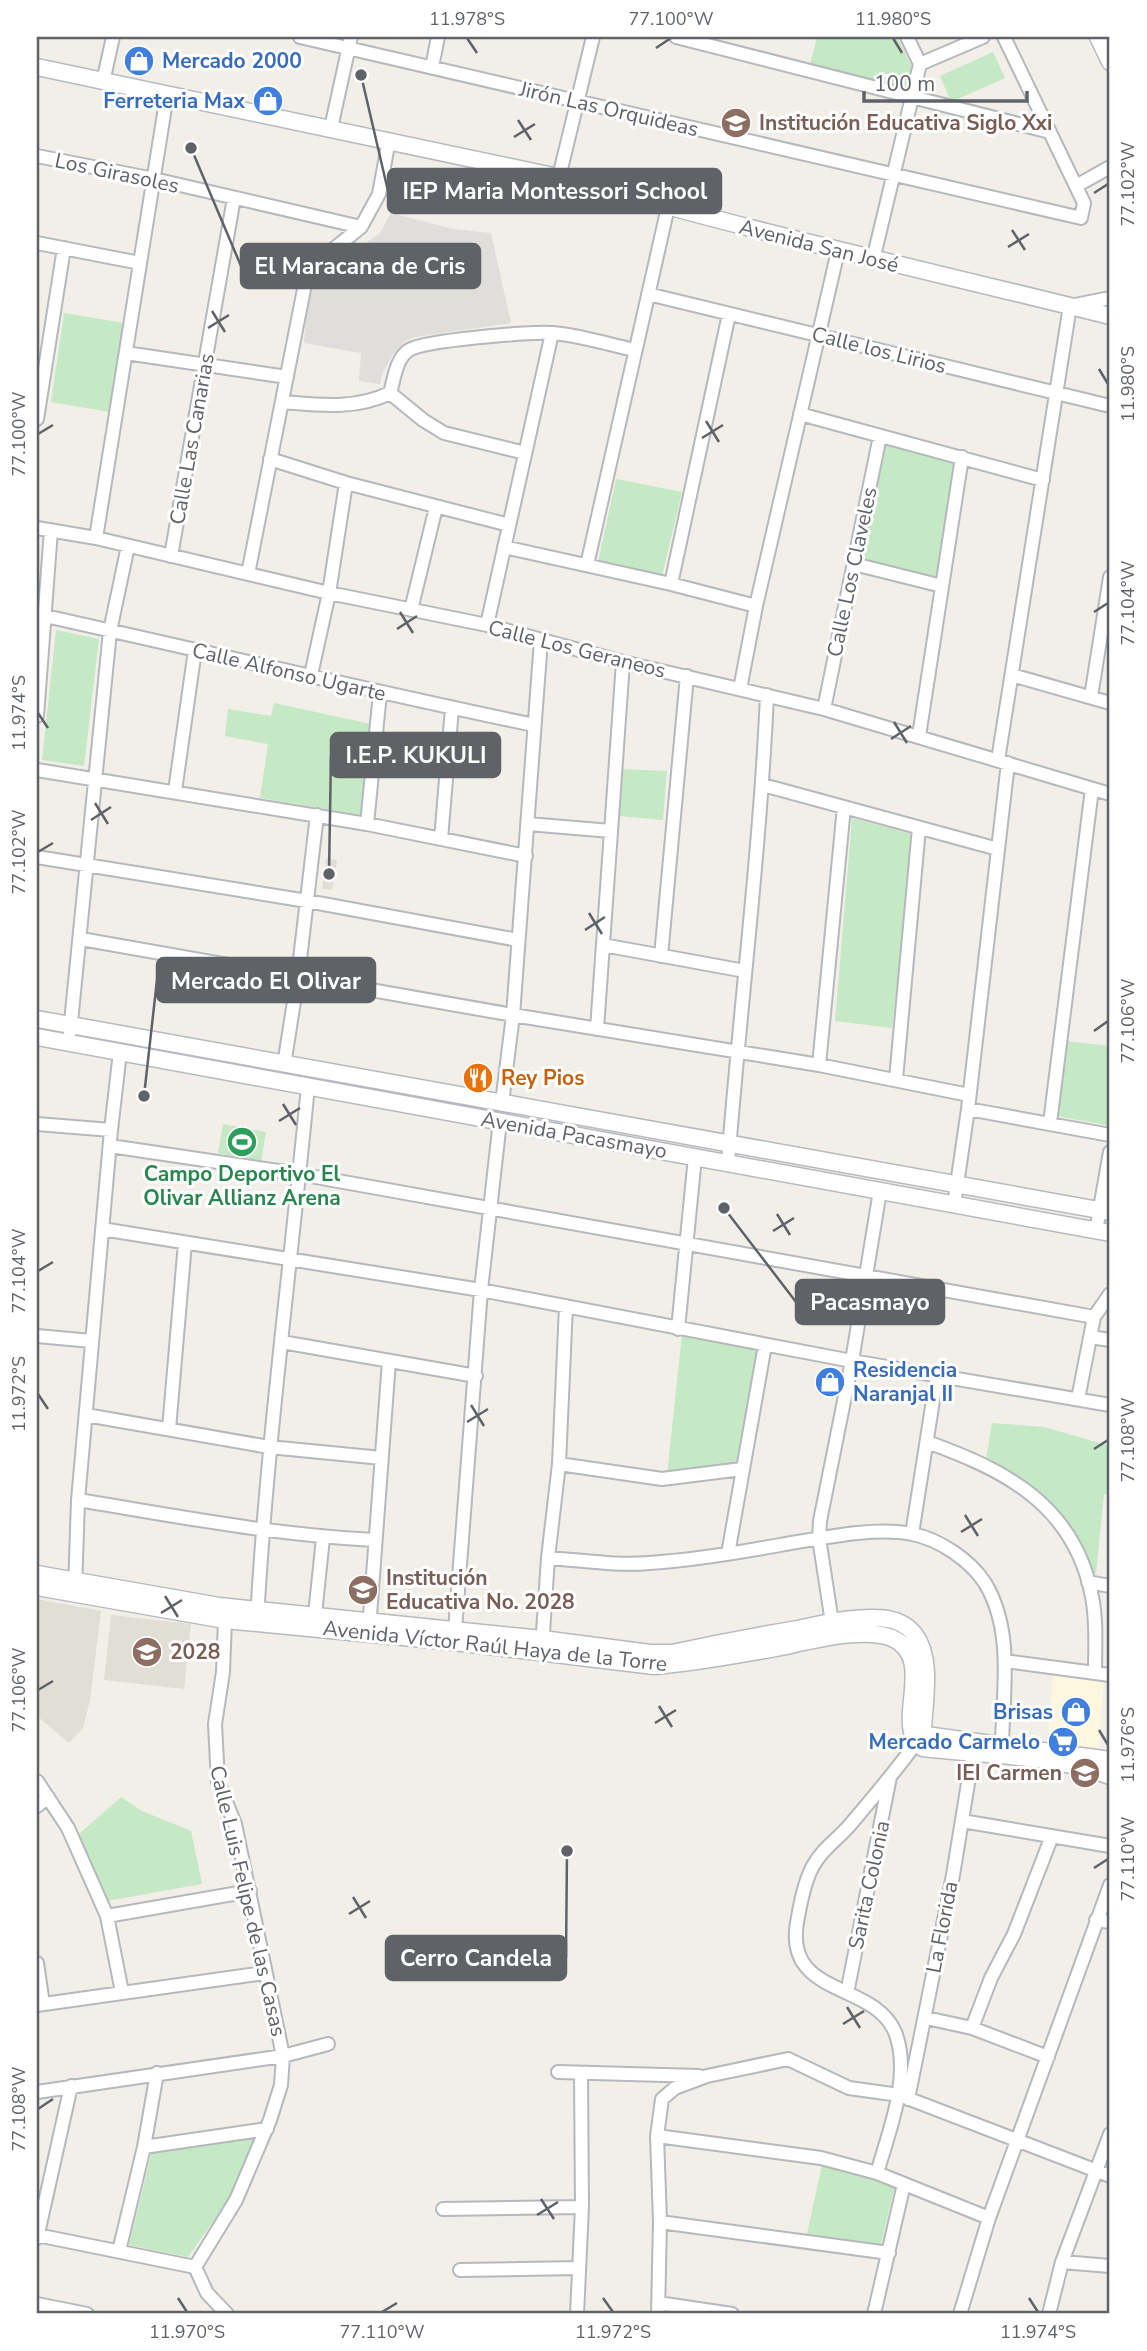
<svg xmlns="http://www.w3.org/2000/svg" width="1147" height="2351" viewBox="0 0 1147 2351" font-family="'Nunito Sans',sans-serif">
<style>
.commercial{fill:#fef7e0}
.industrial{fill:#e0deda}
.education{fill:#e1ded6}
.green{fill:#c5e8c5}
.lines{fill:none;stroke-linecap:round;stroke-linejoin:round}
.street-casing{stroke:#b5b8bc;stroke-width:16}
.secondary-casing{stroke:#b6babf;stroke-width:19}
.street{stroke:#fff;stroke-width:12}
.secondary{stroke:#fff;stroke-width:16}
.ticks{fill:none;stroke:#5f6368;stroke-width:2.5}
.labels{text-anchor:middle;stroke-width:6;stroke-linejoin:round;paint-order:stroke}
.shop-label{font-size:21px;font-weight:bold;fill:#366cbe;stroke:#fff;text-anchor:end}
.street-label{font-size:21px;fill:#5f6368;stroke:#fff}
.education-label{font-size:21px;font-weight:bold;fill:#785e54;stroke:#fff;text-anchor:start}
.food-label{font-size:21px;font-weight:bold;fill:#c56008;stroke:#fff;text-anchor:start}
.leisure-label{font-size:21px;font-weight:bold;fill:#27864d;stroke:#fff}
.leader{fill:none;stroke:#5f6368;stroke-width:2.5}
.callout-dot{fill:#5f6368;stroke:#fff;stroke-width:2.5}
.callout{fill:#5f6368;stroke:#5f6368;stroke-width:2.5}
.callout-label{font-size:23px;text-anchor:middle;font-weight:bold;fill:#fff}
.neatline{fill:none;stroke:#5f6368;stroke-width:2.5}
.ticks-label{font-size:18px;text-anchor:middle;fill:#5f6368}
</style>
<rect width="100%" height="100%" fill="#f1efe8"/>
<path class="commercial" d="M 1053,1675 L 1104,1681 L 1099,1747 L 1048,1743 Z"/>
<path class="industrial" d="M 391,213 L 453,229 L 491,233 L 511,323 L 414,337 L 405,341 L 391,357 L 382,375 L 380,384 L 359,381 L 361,353 L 304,343 L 308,288 L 316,288 L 321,274 L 380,233 Z"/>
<path class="education" d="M 326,858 L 337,860 L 332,890 L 322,889 Z
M 37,1599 L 101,1611 L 90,1700 L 83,1728 L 69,1743 L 37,1716 Z
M 111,1615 L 191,1624 L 184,1689 L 104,1680 Z"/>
<path class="green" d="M 817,37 L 897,37 L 913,69 L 908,87 L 810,65 Z
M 993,52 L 1005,78 L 951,102 L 940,76 Z
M 64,313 L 124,323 L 110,412 L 51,402 Z
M 884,442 L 956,462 L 935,586 L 857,570 Z
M 616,479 L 682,492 L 662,576 L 598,562 Z
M 56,630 L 99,639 L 84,766 L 42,760 Z
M 274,703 L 371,724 L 362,815 L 260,798 L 268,744 L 225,736 L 228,709 L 271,716 Z
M 620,769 L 667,771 L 663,820 L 619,816 Z
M 852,818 L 915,835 L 892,1028 L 835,1021 Z
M 1066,1041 L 1110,1046 L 1110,1126 L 1057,1116 Z
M 223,1124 L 266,1132 L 261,1161 L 218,1153 Z
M 682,1334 L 760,1348 L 738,1465 L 667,1475 Z
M 992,1423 L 1044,1427 L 1110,1446 L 1110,1494 L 1104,1494 L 1096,1573 L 1091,1574 L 1064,1522 L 986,1460 Z
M 121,1797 L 142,1811 L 191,1831 L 202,1884 L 107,1901 L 78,1835 Z
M 258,2136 L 229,2199 L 188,2257 L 129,2245 L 152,2151 Z
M 822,2165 L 895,2185 L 880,2248 L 806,2238 Z"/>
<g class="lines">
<g class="street-casing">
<path id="street" d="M 300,37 L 1081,218 L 1084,203 L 1004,37
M 676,37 L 1050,132
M 920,64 L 983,37
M 432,67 L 438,37
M 103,82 L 113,37
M 331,128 L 351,37
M 37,156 L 154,179 L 361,227
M 559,177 L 593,37
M 1076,186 L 1110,167
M 37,243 L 140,263
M 873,260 L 920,64 L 907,37
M 648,294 L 1110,406
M 126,353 L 287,377
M 390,393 L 423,420 L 444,433 L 525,453
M 282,402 C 319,405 355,410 390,393 C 394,380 396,358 409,350 C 425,340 529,332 551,333 C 576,334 610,345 635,350
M 800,414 L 1043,480
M 37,419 L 64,248
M 270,459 L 346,483 L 509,525
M 37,528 L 96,538 L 329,593 L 487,625 L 623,662 L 824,709 L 1110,794
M 96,538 L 167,95
M 504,547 L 671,584 L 756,606
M 171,556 L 234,198
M 854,564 L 942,586
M 587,565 L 668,207
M 248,574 L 305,284 L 320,260 L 361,227 L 379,194 L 389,140
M 671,584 L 729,314
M 411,610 L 436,507
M 45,616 C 208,652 370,691 534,725
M 487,625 L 552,333
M 311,675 L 329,593 L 346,483
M 1012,675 L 1110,703
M 740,689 L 756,606 L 838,251
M 1091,697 L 1110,577
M 824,709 L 880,436
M 37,716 L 51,530
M 919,736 L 962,457
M 998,760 L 1070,306 L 1110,298
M 37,770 L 367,824 L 526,856
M 763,785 L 998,849
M 175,791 L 195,650
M 367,824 L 380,693
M 528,824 L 611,831
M 441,839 L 452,708
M 37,857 L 307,901 L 518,940
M 81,939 L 513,1015 L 819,1065 L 969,1095
M 603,945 L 745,971
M 661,956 L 687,676
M 597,1029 L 623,662
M 70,1032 L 110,631 L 128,546
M 284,1065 L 298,976 L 317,815
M 819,1065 L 844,807
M 896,1079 L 919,828
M 502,1103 L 513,1015 L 541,640
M 968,1109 L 1110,1135
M 1050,1123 L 1092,789
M 37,1124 L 111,1130
M 110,1146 L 299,1174 L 1094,1317
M 728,1163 C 740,1007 760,852 767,695
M 954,1205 L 968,1109 L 1008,763
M 102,1229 L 481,1290 L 852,1361 L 1110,1405
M 1096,1231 L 1110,1152
M 678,1329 L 695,1157
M 37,1336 L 92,1341
M 1090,1337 L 1110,1340
M 282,1342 L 476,1376
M 1078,1399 L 1094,1317 L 1110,1294
M 86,1415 L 269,1447 L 382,1458
M 169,1429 L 185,1243
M 927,1442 C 1006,1470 1075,1506 1092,1597 C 1097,1621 1095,1647 1095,1672
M 559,1464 L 662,1479 L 742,1469
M 78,1500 C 176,1516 274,1535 374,1540
M 912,1534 L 937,1375
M 728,1554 L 765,1345
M 548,1558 C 581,1560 616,1566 649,1563 C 693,1560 736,1553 780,1545 C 817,1539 875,1526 912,1534 C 939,1539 970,1560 985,1583 C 1014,1631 1003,1691 1002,1744
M 1088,1582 L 1110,1586
M 75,1590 L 78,1500 L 111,1130 L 120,1052
M 257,1619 C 267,1441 291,1264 308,1086
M 225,1620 L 223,1672 L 215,1724 L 218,1782 L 235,1824 L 283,2056 L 281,2085 L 270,2120 L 236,2200 L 195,2267 L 207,2293 L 227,2314
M 314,1624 L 323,1538
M 369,1629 L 389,1361
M 833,1629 L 819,1538 L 820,1521 L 852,1361 L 880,1191
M 455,1630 L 481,1290 L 500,1121
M 542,1647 L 548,1558 L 559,1464 L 566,1306
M 1005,1661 L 1110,1675
M 37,1781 L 68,1828 L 107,1916 L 122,1992
M 37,1806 L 48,1797
M 962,1821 L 1110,1846
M 107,1916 L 250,1891
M 1096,1920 L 1110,1922
M 37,1963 L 43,2004
M 847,1993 L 890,1777
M 37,2005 L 264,1973
M 926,2018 L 972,2028 L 1048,2057
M 972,2028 L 991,1978 L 1014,1934 L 1052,1836
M 558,2072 L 699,2076
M 37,2092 L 283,2056 L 328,2044
M 908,2099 L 953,1875 L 973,1753
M 657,2136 L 821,2158 L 877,2173 L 989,2218
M 144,2147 L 267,2129
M 877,2173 C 889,2131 912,2075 895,2032 C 873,1980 780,1998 798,1917 C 801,1900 805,1880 813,1866 C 822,1849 837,1840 849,1826 C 872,1799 895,1772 916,1743
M 443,2209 L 582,2207
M 660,2222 L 889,2253
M 37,2235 L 195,2267
M 37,2238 L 71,2086
M 119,2251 L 144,2147 L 157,2073
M 1062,2262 L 1110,2266
M 460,2270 L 578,2268
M 658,2303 L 732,2314
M 37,2304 L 87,2314
M 577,2314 L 582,2207 L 581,2074
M 658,2314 L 660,2222 L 657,2136 L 662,2099 L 675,2088 L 707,2076 L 788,2059 L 849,2088 L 899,2095 L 1110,2176
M 874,2314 L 904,2184
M 960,2314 L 989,2218 L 1110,1885
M 1049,2314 L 1062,2262 L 1110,2134"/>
</g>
<g class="secondary-casing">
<path id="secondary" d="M 1098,37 L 1110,62
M 37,67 L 586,183 C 759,234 935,272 1110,316
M 37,1019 C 394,1085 753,1146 1110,1212
M 37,1037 L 1110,1233
M 37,1574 L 219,1606 L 542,1639 L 650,1653 L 672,1653 C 714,1644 756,1636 798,1629 C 826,1623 859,1615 888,1619 C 899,1621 909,1627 915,1635 C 933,1659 924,1702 923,1730 L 926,1735 L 1110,1760
M 37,1587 L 225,1620 L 454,1642 L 654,1666 C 695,1663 735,1655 776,1648 C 806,1642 863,1626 892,1638 C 939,1659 890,1726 923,1748 C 983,1755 1053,1755 1110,1776"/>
</g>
<use href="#street" class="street"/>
<use href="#secondary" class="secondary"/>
</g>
<path class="ticks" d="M 467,38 L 477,53M 893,38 L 902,53M 656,48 L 671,38M 518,120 L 531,140M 514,137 L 535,124M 1094,193 L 1108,184M 1012,230 L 1025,250M 1008,247 L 1029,234M 212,311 L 225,332M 208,328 L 229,315M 1099,369 L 1108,384M 706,421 L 719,442M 38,434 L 53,425M 702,438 L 723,425M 400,612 L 413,633M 1094,612 L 1108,603M 397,629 L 417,616M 38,713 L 48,728M 894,722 L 907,743M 891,739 L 911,726M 95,803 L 108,824M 91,820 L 111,807M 38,852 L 53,843M 589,913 L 602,934M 585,930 L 605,917M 1094,1031 L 1108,1021M 283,1104 L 296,1125M 279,1121 L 300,1108M 777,1214 L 790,1235M 773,1231 L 794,1218M 38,1271 L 53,1262M 38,1394 L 48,1409M 471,1405 L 484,1426M 467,1422 L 488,1409M 1094,1449 L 1108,1440M 965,1515 L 978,1536M 961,1532 L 982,1519M 165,1596 L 178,1617M 161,1613 L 182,1600M 38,1690 L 53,1681M 659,1706 L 672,1727M 655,1723 L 676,1710M 1099,1730 L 1108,1745M 1094,1868 L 1108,1859M 353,1897 L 366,1918M 349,1914 L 370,1901M 847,2007 L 860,2028M 843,2024 L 864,2011M 38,2109 L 53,2099M 541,2199 L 554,2219M 537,2215 L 558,2202M 178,2298 L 187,2312M 603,2298 L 613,2312M 1029,2298 L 1038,2312M 382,2312 L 397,2303"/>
<defs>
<g id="shop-disc" transform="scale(1.575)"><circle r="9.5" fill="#3f7fe0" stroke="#fff"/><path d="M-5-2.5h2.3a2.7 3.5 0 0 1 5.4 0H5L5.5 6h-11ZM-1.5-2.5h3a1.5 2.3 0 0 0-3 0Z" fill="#fff"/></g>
<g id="school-disc" transform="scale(1.575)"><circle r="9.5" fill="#8d6e63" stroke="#fff"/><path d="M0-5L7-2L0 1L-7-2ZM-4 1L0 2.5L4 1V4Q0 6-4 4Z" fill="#fff"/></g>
<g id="restaurant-disc" transform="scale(1.575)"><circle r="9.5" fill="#e8710a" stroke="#fff"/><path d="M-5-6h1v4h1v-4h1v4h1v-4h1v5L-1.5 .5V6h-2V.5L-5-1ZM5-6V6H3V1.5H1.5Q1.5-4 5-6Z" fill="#fff"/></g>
<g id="stadium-disc" transform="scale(1.575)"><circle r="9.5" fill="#2e9e5b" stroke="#fff"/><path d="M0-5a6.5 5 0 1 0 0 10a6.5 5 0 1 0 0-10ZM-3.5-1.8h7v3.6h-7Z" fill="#fff"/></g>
<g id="supermarket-disc" transform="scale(1.575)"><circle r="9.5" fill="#3f7fe0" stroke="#fff"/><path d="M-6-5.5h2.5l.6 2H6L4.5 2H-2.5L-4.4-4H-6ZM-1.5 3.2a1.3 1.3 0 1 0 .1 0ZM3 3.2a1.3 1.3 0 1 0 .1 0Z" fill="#fff"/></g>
</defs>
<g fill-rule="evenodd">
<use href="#shop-disc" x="139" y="61"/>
<use href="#shop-disc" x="268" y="101"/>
<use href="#school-disc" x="736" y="123"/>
<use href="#restaurant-disc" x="478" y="1078"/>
<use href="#stadium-disc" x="242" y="1142"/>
<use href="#shop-disc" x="830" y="1382"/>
<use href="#school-disc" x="363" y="1590"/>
<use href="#school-disc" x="147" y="1652"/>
<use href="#shop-disc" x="1076" y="1712"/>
<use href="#supermarket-disc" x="1063" y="1742"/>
<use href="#school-disc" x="1085" y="1773"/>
</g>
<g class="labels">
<g class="shop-label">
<text x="162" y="68" text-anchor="start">Mercado 2000</text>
<text x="245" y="108">Ferreteria Max</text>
<text x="853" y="1377" text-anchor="start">Residencia<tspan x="853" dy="24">Naranjal II</tspan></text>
<text x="1053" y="1719">Brisas</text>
<text x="1040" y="1749">Mercado Carmelo</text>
</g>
<g class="street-label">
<text transform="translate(609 109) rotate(13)" y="7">Jirón Las Orquideas</text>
<text transform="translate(117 173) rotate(12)" y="7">Los Girasoles</text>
<text transform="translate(819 246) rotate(14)" y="7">Avenida San José</text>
<text transform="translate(879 350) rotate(14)" y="7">Calle los Lirios</text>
<text transform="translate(192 439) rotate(-80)" y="7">Calle Las Canarias</text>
<text transform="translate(852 572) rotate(-78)" y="7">Calle Los Claveles</text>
<text transform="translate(577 649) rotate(14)" y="7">Calle Los Geraneos</text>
<text transform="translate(289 672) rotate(13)" y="7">Calle Alfonso Ugarte</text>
<text transform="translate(574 1135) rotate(10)" y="7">Avenida Pacasmayo</text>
<text transform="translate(495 1646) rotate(6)" y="7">Avenida Víctor Raúl Haya de la Torre</text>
<text transform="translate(869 1885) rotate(-78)" y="7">Sarita Colonia</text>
<text transform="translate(248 1901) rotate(77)" y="7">Calle Luis Felipe de las Casas</text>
<text transform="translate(942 1927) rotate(-79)" y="7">La Florida</text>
</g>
<g class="education-label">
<text x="759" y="130">Institución Educativa Siglo Xxi</text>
<text x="386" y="1585">Institución<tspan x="386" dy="24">Educativa No. 2028</tspan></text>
<text x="170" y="1659">2028</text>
<text x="1062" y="1780" text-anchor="end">IEI Carmen</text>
</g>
<g class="food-label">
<text x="501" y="1085">Rey Pios</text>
</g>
<g class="leisure-label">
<text x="242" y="1181">Campo Deportivo El<tspan x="242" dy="24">Olivar Allianz Arena</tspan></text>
</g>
</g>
<path class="leader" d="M361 75L388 191M191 148L241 266M329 874L331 755M144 1096L157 980M724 1208L796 1302M567 1851L566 1958"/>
<g class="callout-dot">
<circle cx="361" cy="75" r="7"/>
<circle cx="191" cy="148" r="7"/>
<circle cx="329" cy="874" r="7"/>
<circle cx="144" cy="1096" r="7"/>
<circle cx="724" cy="1208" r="7"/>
<circle cx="567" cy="1851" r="7"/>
</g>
<g class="callout">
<rect x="388" y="169" width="333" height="44" rx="7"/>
<rect x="241" y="244" width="239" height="44" rx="7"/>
<rect x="331" y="733" width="169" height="44" rx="7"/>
<rect x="157" y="958" width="218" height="44" rx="7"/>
<rect x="796" y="1280" width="148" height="44" rx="7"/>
<rect x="386" y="1936" width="180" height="44" rx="7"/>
</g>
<g class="callout-label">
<text x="555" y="199">IEP Maria Montessori School</text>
<text x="360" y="274">El Maracana de Cris</text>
<text x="416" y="763">I.E.P. KUKULI</text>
<text x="266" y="989">Mercado El Olivar</text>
<text x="870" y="1310">Pacasmayo</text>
<text x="476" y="1966">Cerro Candela</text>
</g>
<rect width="1147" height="2351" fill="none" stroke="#ffffff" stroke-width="77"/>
<path d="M864 91v10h163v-10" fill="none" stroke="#5f6368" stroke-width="3.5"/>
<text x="874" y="91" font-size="21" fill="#5f6368" stroke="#ffffff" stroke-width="5" paint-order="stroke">100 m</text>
<rect x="38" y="38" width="1070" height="2274" class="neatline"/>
<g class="ticks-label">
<text x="467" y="25">11.978°S</text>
<text x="671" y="25">77.100°W</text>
<text x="893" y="25">11.980°S</text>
<text transform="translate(1128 184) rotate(-90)" y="6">77.102°W</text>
<text transform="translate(1128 384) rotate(-90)" y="6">11.980°S</text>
<text transform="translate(19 434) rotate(-90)" y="6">77.100°W</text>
<text transform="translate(1128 603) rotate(-90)" y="6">77.104°W</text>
<text transform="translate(19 713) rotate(-90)" y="6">11.974°S</text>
<text transform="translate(19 852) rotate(-90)" y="6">77.102°W</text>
<text transform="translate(1128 1021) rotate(-90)" y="6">77.106°W</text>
<text transform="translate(19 1271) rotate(-90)" y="6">77.104°W</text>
<text transform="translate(19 1394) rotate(-90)" y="6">11.972°S</text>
<text transform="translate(1128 1440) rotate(-90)" y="6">77.108°W</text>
<text transform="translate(19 1690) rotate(-90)" y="6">77.106°W</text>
<text transform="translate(1128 1745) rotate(-90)" y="6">11.976°S</text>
<text transform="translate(1128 1859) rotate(-90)" y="6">77.110°W</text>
<text transform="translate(19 2109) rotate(-90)" y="6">77.108°W</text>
<text x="187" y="2338">11.970°S</text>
<text x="382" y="2338">77.110°W</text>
<text x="613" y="2338">11.972°S</text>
<text x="1038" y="2338">11.974°S</text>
</g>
</svg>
